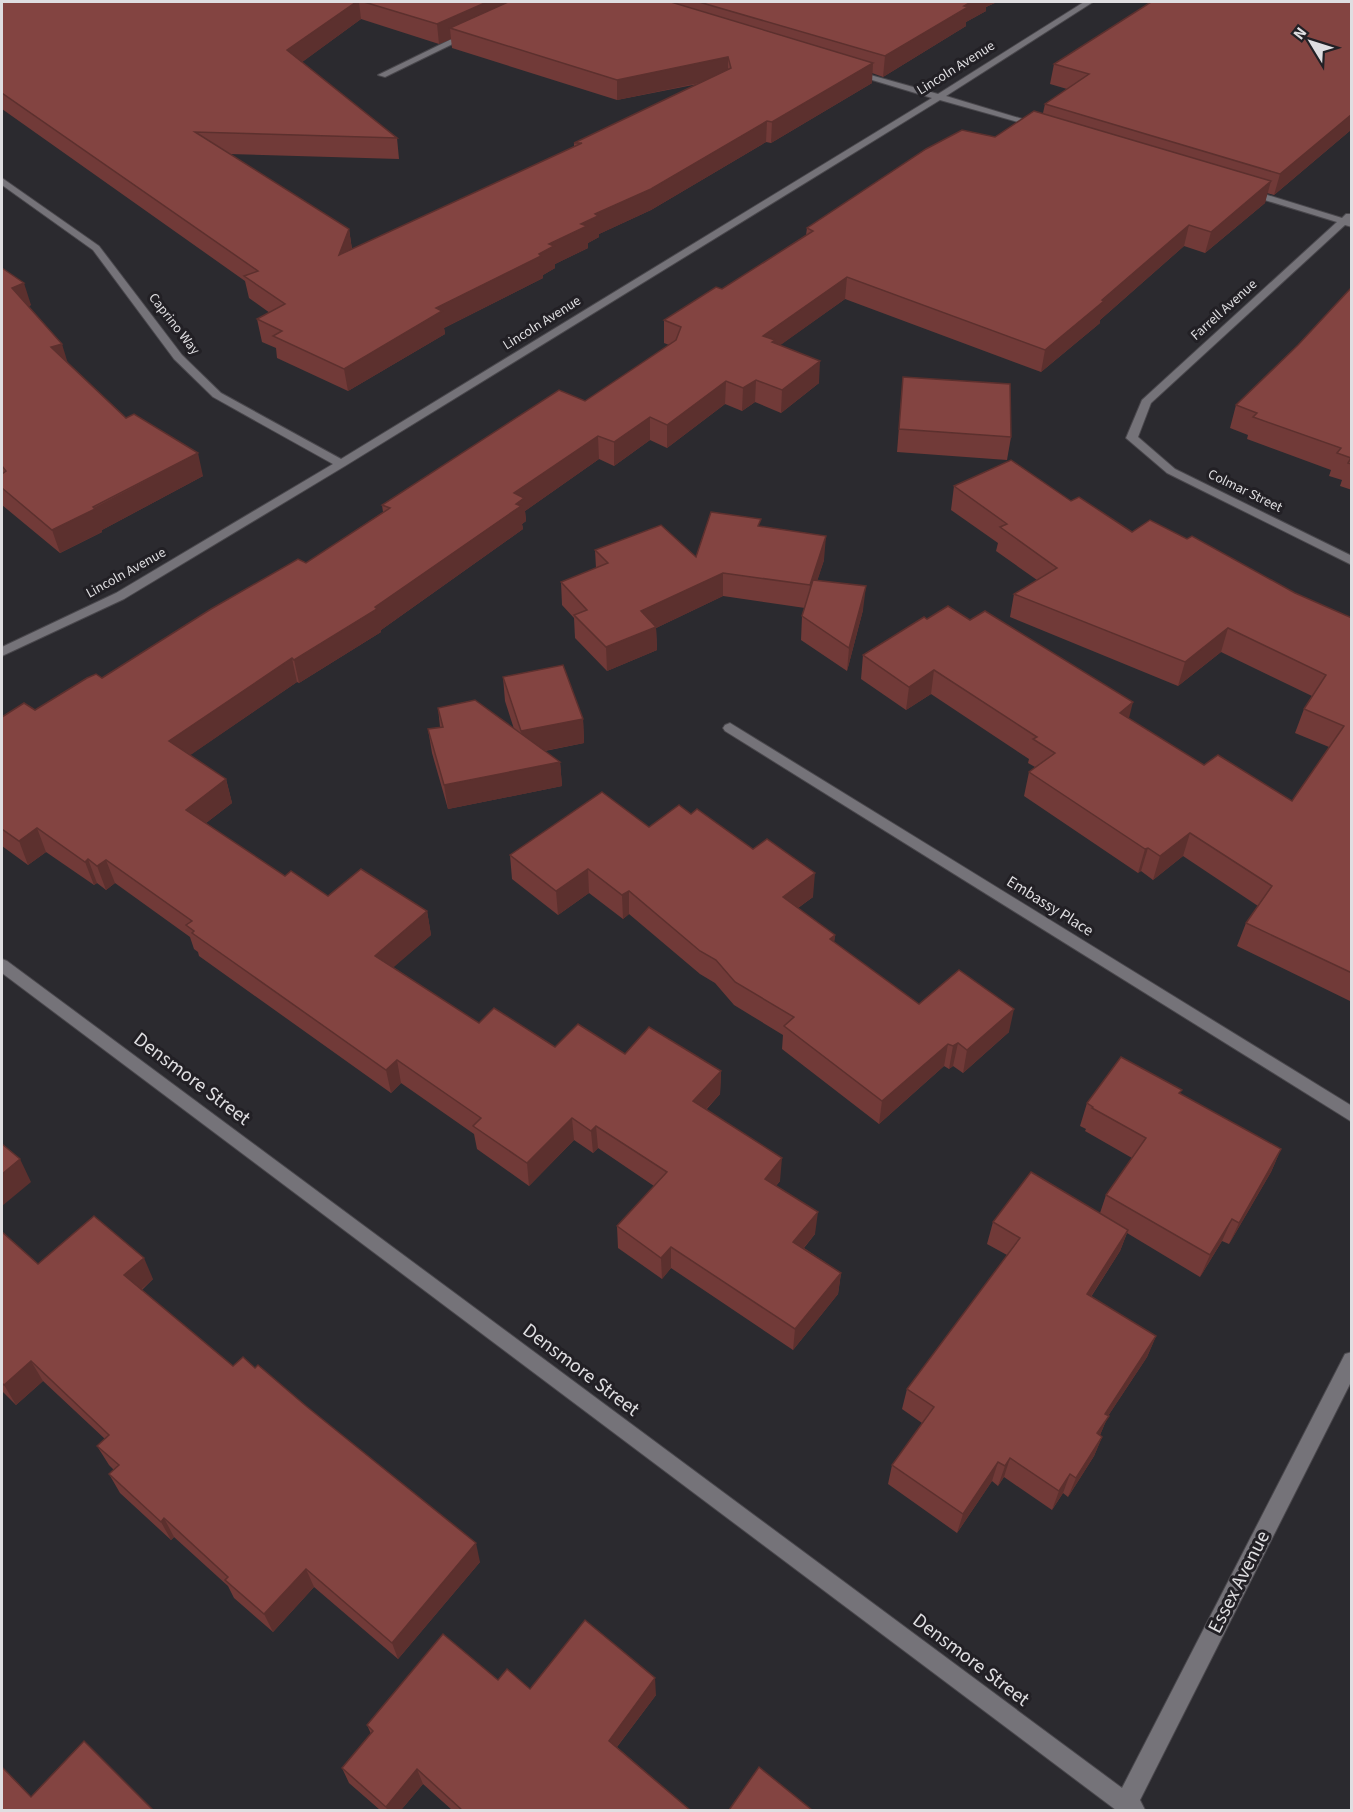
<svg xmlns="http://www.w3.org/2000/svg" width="1353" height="1812" font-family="'Source Sans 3',sans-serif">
	<rect width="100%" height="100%" fill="#2b2a2f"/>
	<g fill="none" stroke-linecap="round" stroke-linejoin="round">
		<g stroke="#49474c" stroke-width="2">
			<g id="minor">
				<polygon points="1084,2 1093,2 946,96 1039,124 1039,128 940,100 345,466 124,599 2,656 2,647 116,593 333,464 213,397 174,359 93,250 2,185 2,178 99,246 182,355 221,393 341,459 932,98 849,73 849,69 938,94"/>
				<polygon points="466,32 473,34 385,77 378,75"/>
				<polygon points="1245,190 1251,190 1342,218 1346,214 1352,214 1352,227 1345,225 1151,403 1138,437 1175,469 1352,556 1352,565 1167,473 1126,438 1142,400 1337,222 1245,194"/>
				<polygon points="730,723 1352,1106 1352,1122 725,731 723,728 725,725"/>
				<polygon points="2,959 7,961 1122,1788 1345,1354 1352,1352 1352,1380 1140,1800 1145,1810 1116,1810 2,973"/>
			</g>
		</g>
		<use href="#minor" fill="#757379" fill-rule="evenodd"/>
	</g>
	<g fill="#713a38" fill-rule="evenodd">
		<path d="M2 2H997L986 7V11L966 22V26L883 77 872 73V83L771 143 766 142 651 210 599 234V237L588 243V248L555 264V268L543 275V278L444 328 445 334 348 391 277 358 276 348 262 342 257 319 270 313 249 298 245 281 2 109ZM361 19 439 44 451 39 452 48 617 100 698 84 574 143V147L352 249 349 229 229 154 399 159 397 138 302 62Z"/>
		<polygon points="1352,2 1352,129 1274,195 1267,193 1265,203 1205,253 1184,246 1100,320 1100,323 1041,372 845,299 780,345 819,383 781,413 755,402 742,411 725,404 667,448 650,440 614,466 599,459 525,511 526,521 522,524 523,529 381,630 381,632 299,683 297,682 190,755 226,779 232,803 206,823 285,876 328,896 427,911 431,935 393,967 479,1023 555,1047 625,1054 721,1071 720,1094 706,1110 780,1181 776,1186 815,1234 804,1248 841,1273 838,1294 793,1350 671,1268 662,1279 618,1248 617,1226 654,1186 598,1148 593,1153 574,1140 529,1186 477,1149 474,1134 401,1083 391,1093 199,956 198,952 194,949 190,937 115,883 106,890 97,883 94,885 46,852 28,865 2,846 2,717 35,710 102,678 306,563 383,512 382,505 585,401 669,345 664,343 664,320 722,289 806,235 807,228 1043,113 1045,104 1067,89 1050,84 1054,64"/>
		<polygon points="2,268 31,305 29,306 68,363 126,418 203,476 102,530 102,532 60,553 2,505"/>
		<polygon points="1352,287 1352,490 1340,486 1342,480 1329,476 1331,470 1247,439 1248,435 1230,428 1236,405 1298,345"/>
		<polygon points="903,377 1011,437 1007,460 897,452"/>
		<polygon points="954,486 1071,501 1132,532 1187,539 1295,593 1352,618 1352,1002 1237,946 1246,923 1258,906 1183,856 1153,880 1141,871 1138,873 1024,796 1029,772 1035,767 1028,763 1029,759 931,694 906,710 861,679 863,655 924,617 1129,719 1204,765 1292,801 1329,747 1295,733 1304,709 1312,696 1221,652 1178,686 1010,617 1014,594 1037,580 996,551 998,543 951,510"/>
		<polygon points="760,527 824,560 817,581 863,610 847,671 801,640 802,616 805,608 723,596 656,628 657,650 607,671 575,638 574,618 562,605 561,582 596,568 595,550 696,557"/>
		<polygon points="503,677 583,719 584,743 545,751 560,762 562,786 448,809 432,753 428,729 440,727 438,708 514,729 505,701"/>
		<polygon points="649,827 813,897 798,908 835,935 834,942 919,1004 1009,1032 963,1073 953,1066 949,1069 944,1066 879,1124 782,1049 783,1035 734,1005 715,983 700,974 629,914 623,919 589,893 558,915 512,879 510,855"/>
		<polygon points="1180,1094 1281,1149 1271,1172 1229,1244 1222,1241 1200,1277 1127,1233 1120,1251 1091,1297 1156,1336 1147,1357 1108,1416 1100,1435 1102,1437 1094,1456 1068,1497 1063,1493 1052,1510 1004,1477 998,1486 992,1481 957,1533 888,1484 892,1465 922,1423 902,1409 907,1389 1007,1255 987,1244 993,1222 1100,1213 1106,1195 1132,1158 1085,1131 1086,1129 1080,1126 1087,1103"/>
		<polygon points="2,1232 38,1264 153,1279 142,1290 233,1366 480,1562 398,1659 314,1587 273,1632 234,1598 228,1586 174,1537 171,1540 120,1493 109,1474 114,1470 109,1465 97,1446 105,1439 43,1381 16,1405 2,1391"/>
		<polygon points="498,1680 530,1689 656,1695 617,1747 690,1810 452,1810 423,1784 401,1810 380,1810 349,1783 342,1768 371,1734 367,1725"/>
	</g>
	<g fill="#5c302e">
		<polygon points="356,2 359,2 361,19 290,71 287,50"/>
		<polygon points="487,2 531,2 450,28 451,39 439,44 437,24"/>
		<polygon points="971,2 997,2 986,7 986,11 966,22 966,26 883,77 885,56"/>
		<polygon points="728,57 728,77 617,100 617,80"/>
		<polygon points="873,63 872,83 771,143 772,122"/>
		<polygon points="1352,114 1352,129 1274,195 1280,174"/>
		<polygon points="767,121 766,142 651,210 599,234 599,237 588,243 588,248 555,264 555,268 543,275 543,278 444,328 445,334 348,391 344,369 436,308 549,244 595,214"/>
		<polygon points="1271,181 1265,203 1205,253 1211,232"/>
		<polygon points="1189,225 1184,246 1100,320 1100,323 1041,372 1045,350"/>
		<polygon points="349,229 352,251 339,255"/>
		<polygon points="847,277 845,299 775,349 763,336"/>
		<polygon points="24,283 31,305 19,310 12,288"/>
		<polygon points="62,344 69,367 51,347"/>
		<polygon points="820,361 819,383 781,413 782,390"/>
		<polygon points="756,380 755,402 742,411 743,388"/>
		<polygon points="726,381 725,404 667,448 667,425"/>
		<polygon points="650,417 650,440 614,466 614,442"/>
		<polygon points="598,436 599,459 525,511 526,521 522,524 523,529 381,630 381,632 299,683 294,660 375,607 514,493"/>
		<polygon points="198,453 203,476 102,530 102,532 60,553 52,530"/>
		<polygon points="826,536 824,560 808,609 810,585"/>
		<polygon points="723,573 723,596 656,628 657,650 607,671 606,647 641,611"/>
		<polygon points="866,586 863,610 847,671 849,648"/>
		<polygon points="1228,628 1221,652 1178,686 1185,662"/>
		<polygon points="292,658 297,682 176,765 169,741"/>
		<polygon points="934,670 931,694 906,710 909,687"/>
		<polygon points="1133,702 1127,726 1120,713"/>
		<polygon points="583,719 584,743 523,755 521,731"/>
		<polygon points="560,762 562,786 448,809 444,785"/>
		<polygon points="226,779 232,803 193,833 186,810"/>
		<polygon points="37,828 46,852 28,865 19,841"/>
		<polygon points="1190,833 1183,856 1153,880 1160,856"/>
		<polygon points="1148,848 1141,871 1138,873 1145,849"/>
		<polygon points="88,859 97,883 94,885 85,862"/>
		<polygon points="106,860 115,883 106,890 97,866"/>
		<polygon points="588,869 589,893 558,915 556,891"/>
		<polygon points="815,873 813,897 781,920 783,897"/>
		<polygon points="629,891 629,914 623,919 622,895"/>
		<polygon points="427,911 431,935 380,979 375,956"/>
		<polygon points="835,935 832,959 830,939"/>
		<polygon points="1014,1009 1009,1032 963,1073 967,1050"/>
		<polygon points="958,1043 953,1066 949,1069 953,1046"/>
		<polygon points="948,1044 944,1066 879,1124 882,1101"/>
		<polygon points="397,1060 401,1083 391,1093 386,1070"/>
		<polygon points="721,1071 720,1094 692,1124 693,1101"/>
		<polygon points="572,1118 574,1140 529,1186 527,1163"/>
		<polygon points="596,1126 598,1148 593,1153 591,1131"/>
		<polygon points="1281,1149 1271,1172 1229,1244 1239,1223"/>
		<polygon points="782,1158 780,1181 763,1201 765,1179"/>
		<polygon points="20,1159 31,1182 2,1206 2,1174"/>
		<polygon points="818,1212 815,1234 791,1263 793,1242"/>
		<polygon points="1232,1219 1222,1241 1200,1277 1210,1255"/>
		<polygon points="1128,1230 1120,1251 1079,1315 1087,1294"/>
		<polygon points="671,1247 671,1268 662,1279 661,1258"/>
		<polygon points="144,1258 153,1279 134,1296 124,1275"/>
		<polygon points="841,1273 838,1294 793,1350 795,1329"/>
		<polygon points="1156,1336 1147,1357 1108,1416 1100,1435 1089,1453 1105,1414"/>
		<polygon points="31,1361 43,1381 16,1405 4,1385"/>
		<polygon points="1102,1437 1094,1456 1068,1497 1076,1478"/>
		<polygon points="1010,1458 1004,1477 998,1486 1005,1466"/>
		<polygon points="998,1462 992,1481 957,1533 963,1514"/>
		<polygon points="1070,1474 1063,1493 1052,1510 1059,1491"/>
		<polygon points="164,1518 174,1537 171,1540 161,1522"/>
		<polygon points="476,1543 480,1562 398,1659 392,1643"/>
		<polygon points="306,1569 314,1587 273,1632 264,1614"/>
		<polygon points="655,1678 656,1695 610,1756 609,1741"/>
		<polygon points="417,1769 423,1784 401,1810 387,1810 386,1807"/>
	</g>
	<g fill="#834441" stroke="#5c302e" stroke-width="1.5">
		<polygon points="2,2 356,2 287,50 397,138 195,132 349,229 339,255 582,143 574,143 731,68 728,57 617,80 450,28 508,2 671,2 873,63 772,122 767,121 651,189 595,214 598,216 581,224 587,226 549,244 554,246 539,254 541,256 436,308 442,311 344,369 273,336 282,331 257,319 285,304 244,276 258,271 2,93"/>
		<polygon points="364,2 487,2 437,24"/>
		<polygon points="699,2 971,2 964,6 968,7 885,56"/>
		<polygon points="1151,2 1352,2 1352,114 1280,174 1045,104 1089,74 1054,64"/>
		<polygon points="1034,111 1271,181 1211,232 1189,225 1102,300 1104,301 1045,350 847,277 763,336 775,340 772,342 820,361 782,390 756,380 743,388 726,381 667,425 650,417 614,442 598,436 514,493 524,498 516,504 521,506 375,607 377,609 294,660 292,658 169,741 226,779 186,810 285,876 291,871 328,896 361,869 427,911 375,956 479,1023 494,1008 555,1047 578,1024 625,1054 649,1027 721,1071 693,1101 782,1158 765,1179 818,1212 793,1242 841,1273 795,1329 671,1247 661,1258 617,1226 667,1172 596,1126 591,1131 572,1118 527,1163 473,1126 481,1118 397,1060 386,1070 192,933 194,931 186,925 192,921 106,860 97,866 88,859 85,862 37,828 19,841 2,829 2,717 24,703 35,710 87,678 96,674 102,678 211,609 298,559 306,563 390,508 382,505 559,390 585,401 676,340 681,327 664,320 716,287 722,289 813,231 807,228 926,149 962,130 995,137"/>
		<polygon points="2,268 24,283 12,288 62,344 51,347 126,418 134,414 198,453 93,507 95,509 52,530 2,488 2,474 6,471 2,466"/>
		<polygon points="1352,287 1352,464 1348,463 1351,458 1337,453 1341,448 1253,417 1257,413 1236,405 1298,345"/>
		<polygon points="903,377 1010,384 1011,437 899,429"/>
		<polygon points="1011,460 1071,501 1079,497 1132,532 1150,520 1187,539 1192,536 1295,593 1352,618 1352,973 1246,923 1272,886 1190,833 1160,856 1148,848 1145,849 1029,772 1055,753 1033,739 1037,737 934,670 909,687 863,655 924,617 927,619 948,606 970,620 985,611 1133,702 1120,713 1204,765 1218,755 1292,801 1344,726 1304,709 1326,675 1228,628 1185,662 1014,594 1057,568 1000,527 1007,524 954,486"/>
		<polygon points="711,512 761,519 758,526 826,536 810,585 723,573 641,611 656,627 606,647 574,615 587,610 561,582 608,563 595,550 661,525 696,557"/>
		<polygon points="813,580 866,586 849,648 802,616"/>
		<polygon points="563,665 583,719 521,731 503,677"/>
		<polygon points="475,700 560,762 444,785 428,729 443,727 438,708"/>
		<polygon points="602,792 649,827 679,805 691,814 697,809 753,849 767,839 815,873 783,897 835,935 830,939 919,1004 959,970 1014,1009 967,1050 958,1043 953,1046 948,1044 882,1101 784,1026 794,1017 735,982 716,960 700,951 629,891 622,895 588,869 556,891 510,855"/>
		<polygon points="1121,1057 1182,1090 1179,1093 1281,1149 1239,1223 1232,1219 1210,1255 1106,1195 1146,1138 1092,1108 1093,1107 1087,1103"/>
		<polygon points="2,1144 20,1159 2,1174"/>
		<polygon points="1031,1172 1128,1230 1087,1294 1156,1336 1105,1414 1109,1416 1097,1433 1102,1437 1076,1478 1070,1474 1059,1491 1010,1458 1005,1466 998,1462 963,1514 892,1465 934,1407 907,1389 1020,1238 993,1222"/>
		<polygon points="94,1216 144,1258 124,1275 233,1366 243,1357 255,1368 258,1365 306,1406 476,1543 392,1643 306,1569 264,1614 225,1580 228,1577 164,1518 161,1522 109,1474 119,1465 97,1446 109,1435 31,1361 4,1385 2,1383 2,1232 38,1264"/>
		<polygon points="585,1620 655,1678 609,1741 690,1810 462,1810 417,1769 386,1807 342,1768 373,1731 367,1725 443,1634 498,1680 507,1669 530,1689"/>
		<polygon points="84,1741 153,1810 2,1810 2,1767 31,1797"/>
		<polygon points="759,1767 812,1810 729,1810"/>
	</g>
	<g text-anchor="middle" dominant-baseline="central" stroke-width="6" stroke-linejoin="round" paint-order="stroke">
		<g font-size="14" fill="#dfdee1" stroke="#222025">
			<text transform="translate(956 68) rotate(-32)">Lincoln Avenue</text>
			<text transform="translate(1224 310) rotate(-42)">Farrell Avenue</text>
			<text transform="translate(542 323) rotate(-32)">Lincoln Avenue</text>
			<text transform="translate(174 324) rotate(52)">Caprino Way</text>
			<text transform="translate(1245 491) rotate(26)">Colmar Street</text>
			<text transform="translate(126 573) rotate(-29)">Lincoln Avenue</text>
		</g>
		<g font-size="16" fill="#dfdee1" stroke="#222025">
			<text transform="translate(1050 906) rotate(32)">Embassy Place</text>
		</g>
		<g font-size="20" fill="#dfdee1" stroke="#222025">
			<text transform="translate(192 1079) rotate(37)">Densmore Street</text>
			<text transform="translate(581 1370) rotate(37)">Densmore Street</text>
			<text transform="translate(1239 1582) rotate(-63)">Essex Avenue</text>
			<text transform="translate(971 1660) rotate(37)">Densmore Street</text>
		</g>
	</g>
	<rect width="1353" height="1812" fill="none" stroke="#dfdee1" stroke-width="6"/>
	<g transform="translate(1311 42) rotate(308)" stroke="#222025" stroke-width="4.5" paint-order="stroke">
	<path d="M0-4.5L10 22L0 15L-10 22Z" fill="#dfdee1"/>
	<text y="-9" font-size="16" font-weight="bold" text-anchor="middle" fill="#dfdee1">N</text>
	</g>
</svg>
